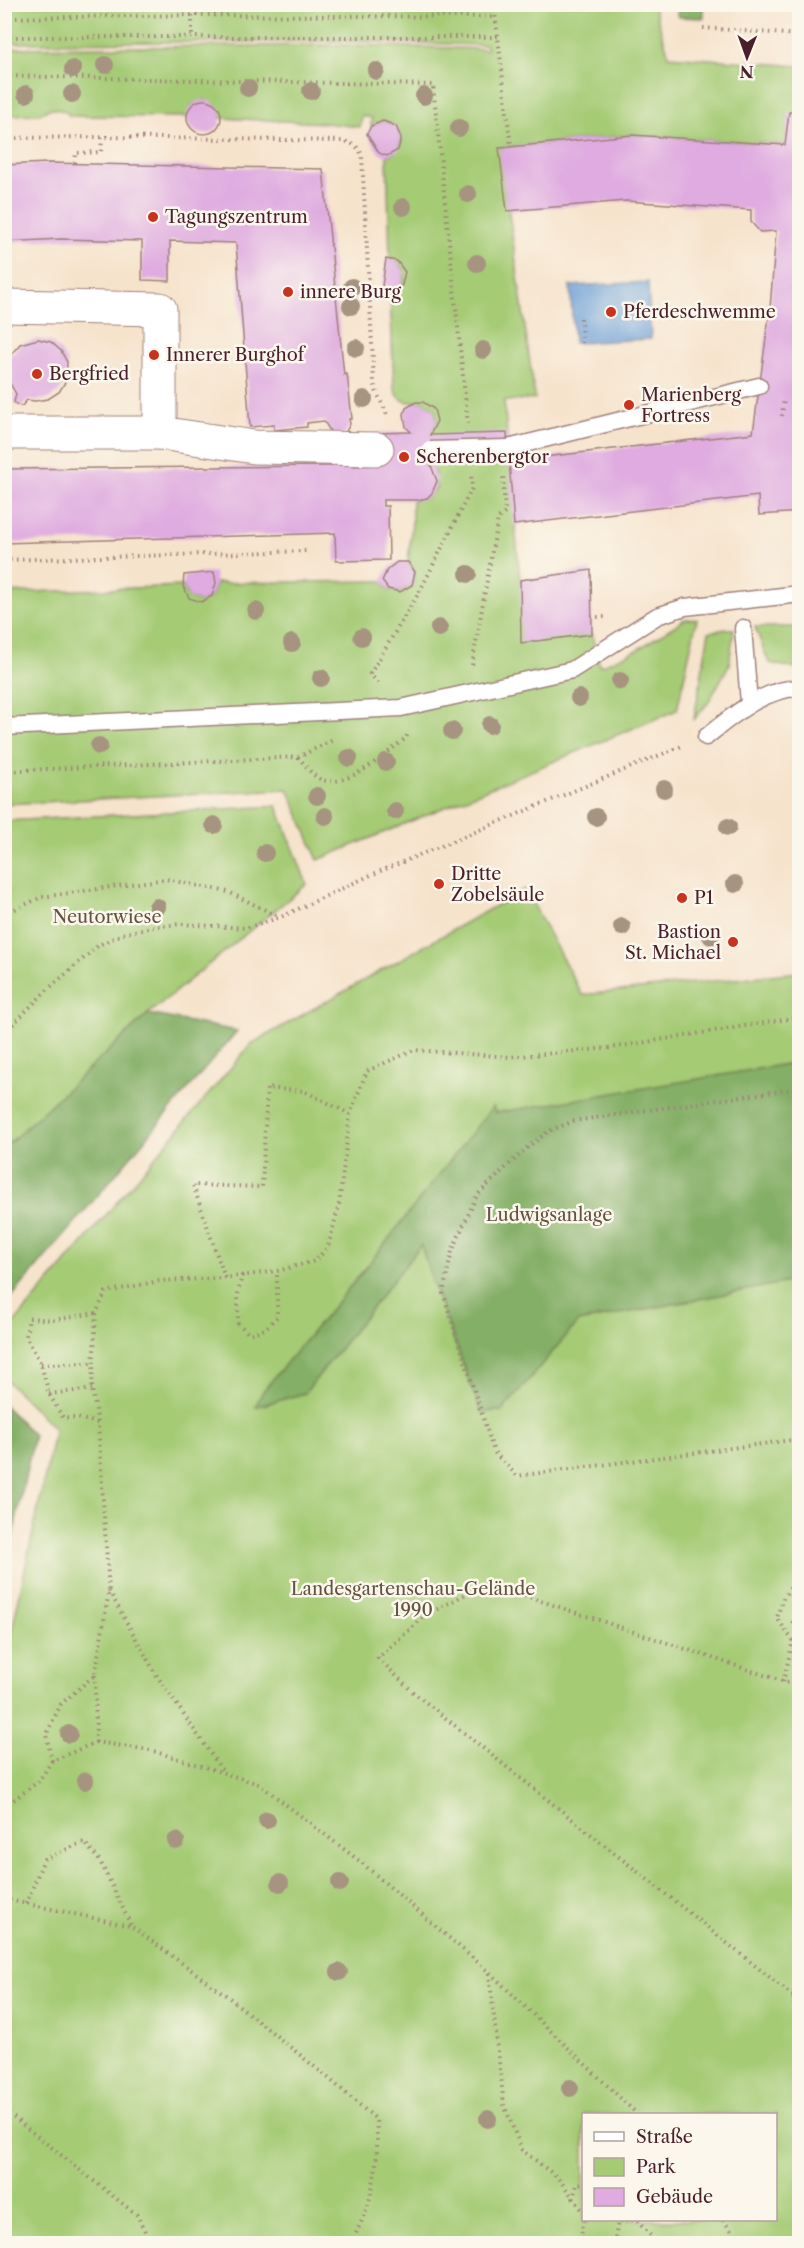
<svg xmlns="http://www.w3.org/2000/svg" width="804" height="2248" font-family="'Libre Caslon Text',serif">
	<rect width="100%" height="100%" fill="#fbf7ec"/>
	<filter id="ink" filterUnits="userSpaceOnUse"><feTurbulence type="fractalNoise" baseFrequency=".0167" numOctaves="2"/><feDisplacementMap in="SourceGraphic" scale="12" xChannelSelector="R" yChannelSelector="G"/><feConvolveMatrix kernelMatrix="1 2 1 2 8 2 1 2 1" color-interpolation-filters="sRGB"/></filter>
	<filter id="wash" filterUnits="userSpaceOnUse"><feTurbulence type="fractalNoise" baseFrequency=".008" numOctaves="4" result="noise"/><feDisplacementMap in="SourceGraphic" scale="24" xChannelSelector="R" yChannelSelector="G"/><feGaussianBlur stdDeviation="1.35" result="paint"/><feColorMatrix in="noise" values="0 0 0 0 0 0 0 0 0 0 0 0 0 0 0 0 0 1.4 0 .05"/><feComposite in="paint" operator="in"/></filter>
	<g filter="url(#wash)">
		<rect width="100%" height="100%" fill="#f6e3cc"/>
		<g fill="#a5cb75" stroke="#787550" stroke-width="1.5" fill-rule="evenodd">
			<path d="M5 5H653L669 56 799 66V112L789 113 785 145 632 135 500 148 535 399 504 401 520 580 592 634 600 666 637 650 685 619H697L677 710 318 860 288 789 5 804V593L183 586 189 598 201 602 212 596 216 583 382 581 388 589 400 592 412 585 414 579 415 572 408 562 412 522V500L427 498 436 488 435 473 430 467V433L437 421 434 409 423 402C408 402 401 405 394 388L390 291 402 285C408 273 403 264 390 259L387 156C407 149 404 125 383 121L371 126 372 118 362 116 360 127 325 123 221 118 217 106 205 100 192 105 187 117 70 116 65 111 51 108 39 114 5 115V48L346 45 487 49 486 45 346 41 5 43Z"/>
			<polygon points="755,627 799,627 799,669 769,663"/>
			<polygon points="727,629 734,629 729,665 708,703 694,719 709,632"/>
			<polygon points="277,806 307,884 148,1014 5,1147 5,821"/>
			<path d="M525 889 582 995 799 972V2243L5 2244V1663L55 1429 5 1379V1334L251 1044ZM584 2114H776V2220H584Z"/>
		</g>
		<g fill="#84af66" stroke="#676748" stroke-width="1.5">
			<polygon points="675,5 703,5 704,18 679,17"/>
			<polygon points="148,1014 237,1031 5,1305 5,1147"/>
			<polygon points="799,1062 799,1280 578,1322 502,1411 481,1412 435,1290 421,1245 305,1393 255,1407 263,1391 364,1270 493,1106 495,1113"/>
			<polygon points="5,1406 34,1435 5,1572"/>
		</g>
		<polygon fill="#6a9dd5" stroke="#5a5e80" stroke-width="1.5" points="648,282 651,339 574,343 570,286"/>
		<g id="blocks">
			<g fill="#dfabe0">
				<circle cx="204" cy="117" r="17"/>
				<polygon points="789,112 800,112 800,512 759,515 758,496 514,525 509,461 753,433 770,309 776,231 760,232 751,222 751,210 626,201 507,211 499,148 632,135 785,145"/>
				<polygon points="383,121 396,126 401,138 398,150 387,156 379,153 367,134 371,126"/>
				<polygon points="48,163 323,169 344,375 347,374 352,419 349,419 350,424 344,435 333,436 324,421 307,423 307,427 274,430 274,425 250,427 236,243 170,241 170,281 142,280 142,241 61,239 4,242 4,165"/>
				<polygon points="386,259 397,261 405,272 402,285 396,290 390,291 385,291 382,286"/>
				<polygon points="38,339 51,342 61,351 67,362 66,381 59,392 48,399 35,401 27,400 22,406 17,405 14,402 16,394 7,378 7,359 20,344"/>
				<polygon points="416,402 423,402 434,409 437,421 430,435 507,433 509,461 430,463 437,481 432,493 427,498 419,500 383,500 383,506 388,506 389,560 336,561 335,533 4,543 4,469 330,466 340,459 350,461 354,466 379,465 376,433 411,432 406,427 404,414 406,408"/>
				<polygon points="397,562 408,562 415,572 412,585 400,592 388,589 382,581 387,570"/>
				<polygon points="591,570 592,634 521,643 520,580"/>
				<polygon points="214,572 216,583 212,596 201,602 189,598 183,586 184,575"/>
				<polygon points="800,1608 800,1626 792,1622"/>
			</g>
		</g>
	</g>
	<g filter="url(#ink)">
		<use href="#blocks" fill-opacity="0" stroke="#a0817c" stroke-width="1.5"/>
		<g fill="none" stroke-linecap="round" stroke-linejoin="round">
			<g stroke="#a0817c" stroke-width="19">
				<g id="lane">
					<polyline points="508,448 759,386"/>
					<polyline points="743,628 749,703"/>
					<polyline points="4,727 401,708 572,670 657,616 685,607 800,594"/>
					<path d="M706 737C732 716 764 688 800 688"/>
				</g>
			</g>
			<g stroke="#a0817c" stroke-width="35">
				<g id="street">
					<polyline points="4,306 160,309 160,433"/>
					<polyline points="4,433 160,433 254,447 377,449"/>
				</g>
			</g>
			<g stroke="#a0817c" stroke-width="4" stroke-dasharray="1.5 4.5" stroke-linecap="butt">
				<polyline points="494,4 511,147"/>
				<polyline points="192,15 192,36"/>
				<polyline points="4,18 192,15 496,17"/>
				<polyline points="703,28 800,35"/>
				<polyline points="4,37 499,37"/>
				<polyline points="4,76 433,85 468,425"/>
				<path d="M4 138 102 137 344 141C354 144 359 147 362 156L374 382C376 396 384 404 388 418"/>
				<polyline points="75,163 76,153 101,152 102,137"/>
				<polyline points="581,318 582,343"/>
				<polyline points="9,393 13,390"/>
				<polyline points="782,416 784,399"/>
				<polyline points="4,560 308,551"/>
				<polyline points="591,617 605,617"/>
				<polyline points="472,665 498,518 505,513 503,474"/>
				<polyline points="378,683 370,674 421,589 472,488 471,474"/>
				<path d="M298 757C304 763 311 774 318 778 344 793 386 753 406 738L408 733"/>
				<polyline points="4,771 298,757 335,739"/>
				<polyline points="4,914 42,897 166,879 228,892 280,917"/>
				<polyline points="793,1018 800,1037"/>
				<polyline points="4,1033 45,992 99,945 122,934 152,927 181,924 246,928 281,917 371,875 682,746"/>
				<polyline points="800,1088 574,1121 549,1131 529,1146 477,1195 452,1251 443,1293 494,1452 517,1476 800,1439"/>
				<polyline points="242,1275 238,1294 238,1323 249,1334 265,1329 277,1317 277,1271"/>
				<polyline points="225,1278 193,1185 262,1187 267,1088 304,1091 350,1114"/>
				<polyline points="96,1313 55,1320 29,1318 26,1336 41,1364 49,1394 63,1418 77,1418 98,1423"/>
				<polyline points="41,1364 93,1363"/>
				<polyline points="49,1394 92,1389"/>
				<polyline points="109,1591 157,1676 224,1773"/>
				<polyline points="95,1675 96,1742 150,1750 259,1784 362,1863 489,1972 637,2114"/>
				<polyline points="783,1682 793,1641 777,1618 782,1600 800,1574"/>
				<polyline points="52,1761 46,1735 61,1704 95,1675 109,1591 98,1423 92,1389 96,1313 106,1292 159,1281 225,1278 277,1271 315,1261 328,1247 339,1205 350,1114 367,1071 414,1050 510,1057 610,1048 800,1017"/>
				<polyline points="4,1807 39,1781 52,1761 96,1742"/>
				<path d="M4 1899 131 1926 227 1996 326 2076 376 2119C380 2164 373 2205 350 2244"/>
				<polyline points="26,1904 44,1859 84,1842 100,1861 131,1925"/>
				<polyline points="800,1969 793,1996 800,2063"/>
				<polyline points="489,1973 504,2105 522,2150 557,2177 584,2212"/>
				<polyline points="793,1996 413,1692 378,1658 426,1615 487,1583 800,1687"/>
				<polyline points="4,2110 137,2215 151,2244"/>
				<polyline points="573,2199 577,2184 584,2183"/>
				<polyline points="584,2220 580,2238 586,2244"/>
				<polyline points="723,2220 742,2244"/>
				<polyline points="614,2244 618,2222 636,2220 651,2236 649,2244"/>
			</g>
			<use href="#lane" stroke="#fff" stroke-width="16"/>
			<use href="#street" stroke="#fff" stroke-width="33"/>
			<g stroke="#a0817c" stroke-width="19" stroke-linecap="butt">
				<polyline id="lane-bridge" points="430,450 508,448"/>
			</g>
			<use href="#lane-bridge" stroke="#fff" stroke-width="16"/>
		</g>
		<g fill="#a69480">
			<circle cx="105" cy="65" r="9"/>
			<circle cx="73" cy="69" r="9"/>
			<circle cx="376" cy="71" r="9"/>
			<circle cx="248" cy="88" r="9"/>
			<circle cx="311" cy="91" r="9"/>
			<circle cx="26" cy="94" r="9"/>
			<circle cx="72" cy="94" r="9"/>
			<circle cx="424" cy="96" r="9"/>
			<circle cx="459" cy="128" r="9"/>
			<circle cx="468" cy="194" r="9"/>
			<circle cx="403" cy="207" r="9"/>
			<circle cx="477" cy="263" r="9"/>
			<circle cx="352" cy="287" r="9"/>
			<circle cx="351" cy="306" r="9"/>
			<circle cx="356" cy="348" r="9"/>
			<circle cx="483" cy="350" r="9"/>
			<circle cx="364" cy="399" r="9"/>
			<circle cx="468" cy="574" r="9"/>
			<circle cx="256" cy="611" r="9"/>
			<circle cx="439" cy="628" r="9"/>
			<circle cx="362" cy="637" r="9"/>
			<circle cx="292" cy="643" r="9"/>
			<circle cx="321" cy="678" r="9"/>
			<circle cx="620" cy="681" r="9"/>
			<circle cx="579" cy="698" r="9"/>
			<circle cx="490" cy="725" r="9"/>
			<circle cx="452" cy="731" r="9"/>
			<circle cx="99" cy="746" r="9"/>
			<circle cx="349" cy="758" r="9"/>
			<circle cx="386" cy="762" r="9"/>
			<circle cx="664" cy="789" r="9"/>
			<circle cx="317" cy="796" r="9"/>
			<circle cx="395" cy="811" r="9"/>
			<circle cx="325" cy="816" r="9"/>
			<circle cx="596" cy="817" r="9"/>
			<circle cx="214" cy="825" r="9"/>
			<circle cx="728" cy="827" r="9"/>
			<circle cx="265" cy="853" r="9"/>
			<circle cx="735" cy="884" r="9"/>
			<circle cx="157" cy="907" r="9"/>
			<circle cx="622" cy="927" r="9"/>
			<circle cx="711" cy="936" r="9"/>
			<circle cx="69" cy="1734" r="9"/>
			<circle cx="85" cy="1781" r="9"/>
			<circle cx="267" cy="1820" r="9"/>
			<circle cx="176" cy="1841" r="9"/>
			<circle cx="280" cy="1883" r="9"/>
			<circle cx="340" cy="1883" r="9"/>
			<circle cx="339" cy="1972" r="9"/>
			<circle cx="570" cy="2088" r="9"/>
			<circle cx="488" cy="2119" r="9"/>
		</g>
	</g>
	<g fill="#c8321e" stroke="#fbf7ec" stroke-width="2">
		<circle cx="153" cy="217" r="6"/>
		<circle cx="288" cy="292" r="6"/>
		<circle cx="611" cy="312" r="6"/>
		<circle cx="154" cy="355" r="6"/>
		<circle cx="37" cy="374" r="6"/>
		<circle cx="629" cy="405" r="6"/>
		<circle cx="404" cy="457" r="6"/>
		<circle cx="439" cy="884" r="6"/>
		<circle cx="682" cy="898" r="6"/>
		<circle cx="733" cy="942" r="6"/>
	</g>
	<g text-anchor="middle" dominant-baseline="central" stroke-width="5" stroke-linejoin="round" paint-order="stroke">
		<g font-size="18" fill="#4a1f2b" stroke="#fbf7ec" text-anchor="start">
			<text x="165" y="217">Tagungszentrum</text>
			<text x="300" y="292">innere Burg</text>
			<text x="623" y="312">Pferdeschwemme</text>
			<text x="166" y="355">Innerer Burghof</text>
			<text x="49" y="374">Bergfried</text>
			<text x="641" y="395">Marienberg<tspan x="641" dy="21">Fortress</tspan></text>
			<text x="416" y="457">Scherenbergtor</text>
			<text x="451" y="874">Dritte<tspan x="451" dy="21">Zobelsäule</tspan></text>
			<text x="694" y="898">P1</text>
			<text x="721" y="932" text-anchor="end">Bastion<tspan x="721" dy="21">St. Michael</tspan></text>
		</g>
		<g font-size="18" fill="#655341" stroke="#fbf7ec">
			<text x="107" y="917">Neutorwiese</text>
			<text x="549" y="1215">Ludwigsanlage</text>
			<text x="413" y="1589">Landesgartenschau-Gelände<tspan x="413" dy="21">1990</tspan></text>
		</g>
	</g>
	<rect width="804" height="2248" fill="none" stroke="#fbf7ec" stroke-width="24"/>
	<rect x="582" y="2113" width="195" height="108" fill="#fbf7ec" stroke="#b4a19f" stroke-width="1.5"/>
	<rect x="594" y="2132" width="30" height="9" fill="#ffffff" stroke="#b4a19f" stroke-width="1.5"/>
	<text x="636" y="2143" font-size="18" fill="#4a1f2b">Straße</text>
	<rect x="594" y="2158" width="30" height="18" fill="#a5cb75" stroke="#b4a19f" stroke-width="1.5"/>
	<text x="636" y="2173" font-size="18" fill="#4a1f2b">Park</text>
	<rect x="594" y="2188" width="30" height="18" fill="#dfabe0" stroke="#b4a19f" stroke-width="1.5"/>
	<text x="636" y="2203" font-size="18" fill="#4a1f2b">Gebäude</text>
	<g transform="translate(747 57) rotate(181)" stroke="#fbf7ec" stroke-width="4.5" paint-order="stroke">
	<path d="M0-4.5L10 22L0 15L-10 22Z" fill="#4a1f2b"/>
	<text y="-9" font-size="16" font-weight="bold" text-anchor="middle" fill="#4a1f2b">N</text>
	</g>
</svg>
